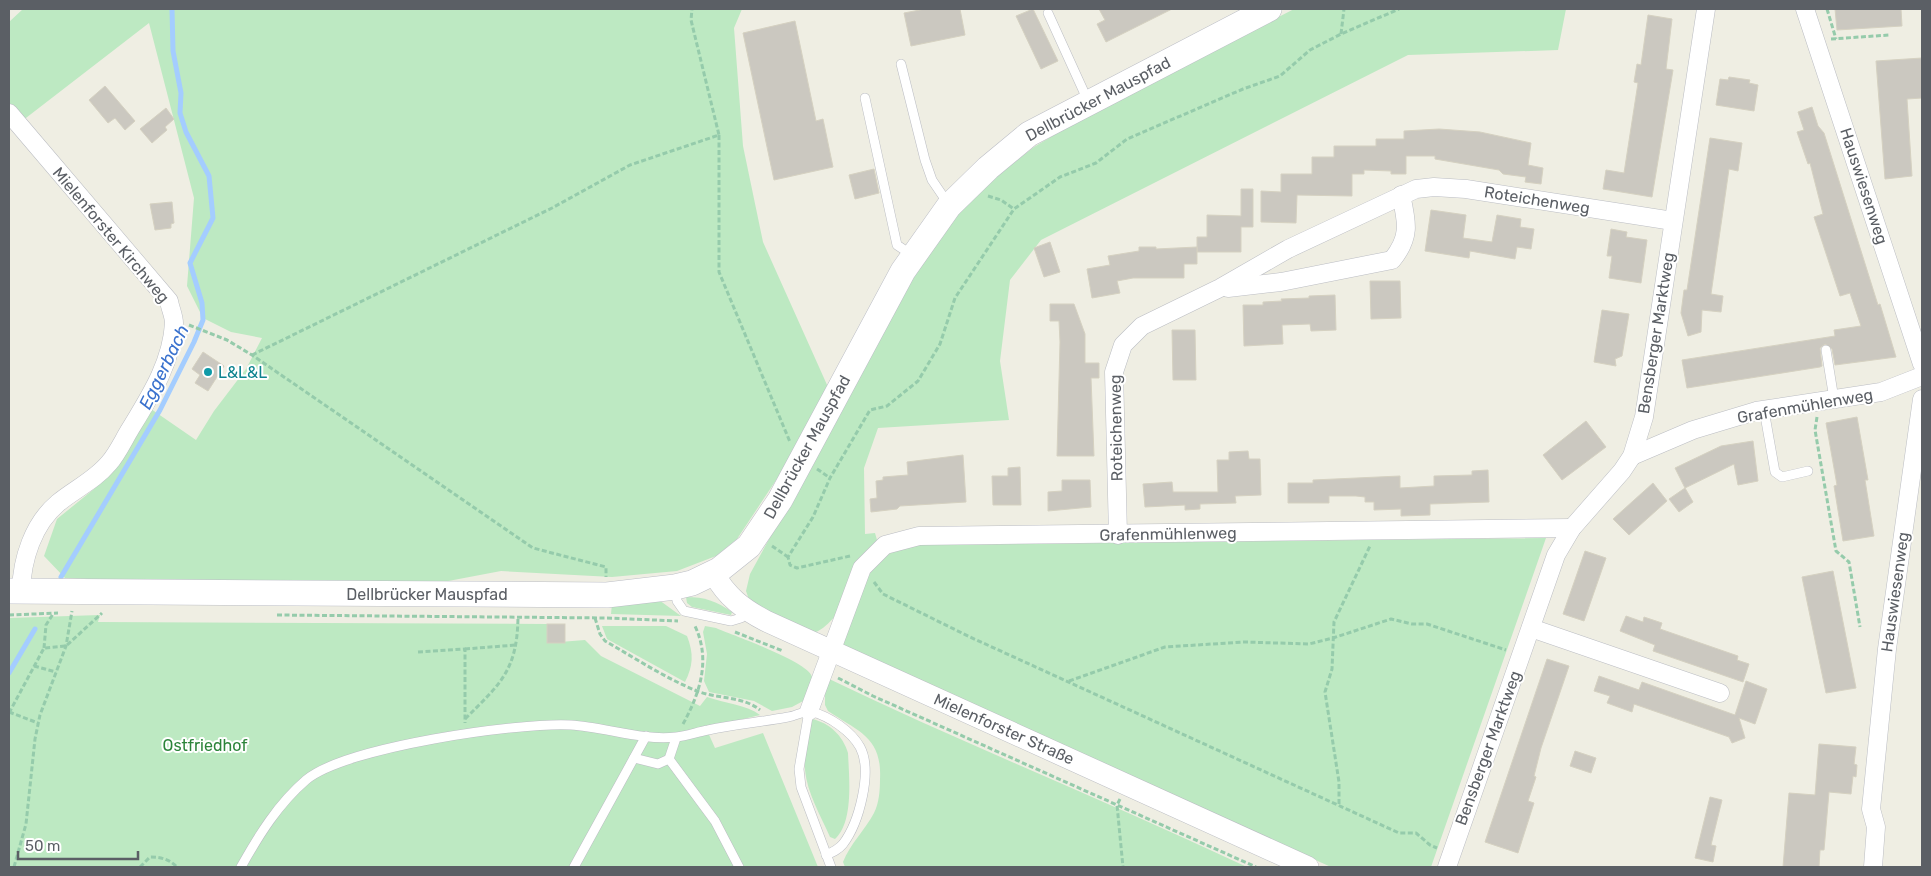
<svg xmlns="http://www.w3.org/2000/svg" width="1931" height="876" font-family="Rubik,sans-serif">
	<rect width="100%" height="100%" fill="#efeee3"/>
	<g fill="#bde9c2">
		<polygon points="23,9 742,9 734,28 743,146 763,242 832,396 737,539 716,556 677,571 612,577 501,571 443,582 273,587 65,578 44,556 57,519 94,489 112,468 151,409 196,440 214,411 246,369 262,338 231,332 203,318 187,286 194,198 149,23 22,121 9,104 9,22"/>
		<path d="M1294 9H1566L1558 50 1408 55 1041 240 1010 280 1000 361 1009 420 878 428 864 468 865 534 875 533 879 547C864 570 839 624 814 633L751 605 746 591 750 574 904 293 947 225 974 194 1034 147 1069 126Z"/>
		<path d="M1546 538 1431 867H1331L844 648 841 643C850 613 864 566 894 551 902 547 912 547 920 545Z"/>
		<path d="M686 597C705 597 716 601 732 612L731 615 692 607 687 603Z"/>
		<polygon points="659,600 681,616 611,614 612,604"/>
		<path d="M100 615 98 622 547 624V643L585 640 601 656 700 706 707 697C724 703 747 705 760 715L706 728 715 748 763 733 818 867H9V618Z"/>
		<path d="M602 626H666L687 636C694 654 693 666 685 682L607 639Z"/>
		<path d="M705 626 716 628C732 635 810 662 812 677 813 684 807 693 805 700L792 707 772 711 754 701 709 692 704 681 707 654 703 632Z"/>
		<path d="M825 677C964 744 1107 801 1247 867H845L843 862C850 844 865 830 874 813 879 803 880 791 880 779 882 737 859 732 828 711L825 705Z"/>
		<path d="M812 719C830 723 843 736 848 753 849 777 854 822 835 839L830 837C821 816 807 793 805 770 803 754 809 736 812 719Z"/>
	</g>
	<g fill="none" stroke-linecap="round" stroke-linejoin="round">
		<g stroke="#a4cdff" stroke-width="5">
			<polyline points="61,577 160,410 194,342 203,320 202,303 190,263 213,218 209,176 186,132 180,113 181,93 173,51 172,9"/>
			<polyline points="9,673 35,629"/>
		</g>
	</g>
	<g fill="#cbc8c0" stroke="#d5d1c1">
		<polygon points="925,9 960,9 965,35 911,46 904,13"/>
		<polygon points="1033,9 1058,61 1041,69 1016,16"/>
		<polygon points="1099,9 1172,9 1106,42 1097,24 1105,20"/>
		<polygon points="1835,9 1901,9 1902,26 1837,30"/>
		<polygon points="1648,15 1672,19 1666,69 1673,70 1652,197 1603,189 1606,170 1624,173 1638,83 1634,82 1637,64 1641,65"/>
		<polygon points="795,21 816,121 823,119 833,167 774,180 743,33"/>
		<polygon points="1922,58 1922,98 1907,99 1912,176 1885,179 1876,61"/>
		<polygon points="1729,77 1750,80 1749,83 1758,85 1754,111 1716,105 1720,79 1728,80"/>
		<polygon points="105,86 135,121 125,130 115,118 108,123 89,100"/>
		<polygon points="1812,107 1818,126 1824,133 1878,305 1880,304 1896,357 1835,365 1832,349 1825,344 1820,348 1822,366 1820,367 1687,388 1682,360 1835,336 1834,330 1861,326 1850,293 1840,296 1814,217 1823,214 1810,163 1808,164 1797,132 1804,130 1798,112"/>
		<polygon points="166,108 174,119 165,127 167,130 152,143 140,129"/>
		<polygon points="1439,129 1480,132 1531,143 1528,165 1543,168 1541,184 1525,182 1526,177 1503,174 1499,170 1435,159 1435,156 1406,156 1406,174 1391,174 1391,171 1364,170 1364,174 1352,174 1352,196 1297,195 1296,223 1261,222 1261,191 1281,192 1281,174 1312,174 1312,157 1334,157 1334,146 1376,146 1376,139 1404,139 1404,131"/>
		<polygon points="1710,138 1742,143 1738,171 1729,169 1711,294 1723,296 1721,312 1702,310 1701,332 1688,336 1681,313 1684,290 1687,290"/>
		<polygon points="874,169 879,193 855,199 849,175"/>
		<polygon points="1241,189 1253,189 1253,227 1241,227 1241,252 1197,252 1197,237 1207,237 1207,215 1241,216"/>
		<polygon points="172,202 174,223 171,224 171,228 155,230 150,204"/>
		<polygon points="1431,210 1466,215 1463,238 1492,242 1497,215 1521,219 1520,227 1534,229 1531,249 1517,247 1515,259 1470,251 1469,258 1425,251"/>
		<polygon points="1611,229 1627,232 1626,237 1647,240 1641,283 1609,278 1612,256 1607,256"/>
		<polygon points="1050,242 1060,272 1044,277 1034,248"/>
		<polygon points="1139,247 1156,247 1156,249 1197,247 1197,264 1184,264 1184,278 1133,278 1117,281 1120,293 1092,298 1087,269 1110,265 1108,256 1139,251"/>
		<polygon points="1370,281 1400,281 1401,318 1371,319"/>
		<polygon points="1335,295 1336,330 1311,331 1310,324 1282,325 1283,344 1244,346 1243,305 1263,305 1263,302 1282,301 1281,299 1309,298 1309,296"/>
		<polygon points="1050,304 1074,304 1085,334 1085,363 1099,363 1099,378 1091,378 1094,456 1057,456 1060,342 1059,321 1050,321"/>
		<polygon points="1602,310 1629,314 1622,356 1615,359 1616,366 1594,362"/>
		<polygon points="1172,330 1195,330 1196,380 1173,380"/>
		<polygon points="203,352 224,366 208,391 195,383 200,375 192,369"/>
		<polygon points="1857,417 1868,480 1865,480 1874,536 1843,541 1834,486 1837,485 1826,423"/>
		<polygon points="1586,421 1606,447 1562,480 1543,455"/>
		<polygon points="1753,441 1758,481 1738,485 1734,464 1685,488 1675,468 1721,446"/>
		<polygon points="1248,451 1249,459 1260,459 1261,495 1235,496 1236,503 1200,504 1200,509 1185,510 1185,505 1145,507 1143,484 1172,482 1173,492 1218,492 1217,460 1229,460 1229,452"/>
		<polygon points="963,455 966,502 900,506 897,509 871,512 870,499 877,498 876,481 883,480 883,477 908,475 907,462"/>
		<polygon points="1020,467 1021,505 993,505 992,476 1008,476 1008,468"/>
		<polygon points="1488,470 1489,502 1430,504 1430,515 1401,516 1401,509 1374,510 1374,502 1365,502 1365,497 1356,496 1329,496 1329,503 1288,503 1288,483 1313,483 1313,480 1400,476 1400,488 1434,486 1434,476 1472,475 1472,471"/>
		<polygon points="1062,480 1090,480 1091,507 1048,511 1048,492 1062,491"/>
		<polygon points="1653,483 1667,501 1629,535 1613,519"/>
		<polygon points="1685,488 1693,502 1679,512 1669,499"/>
		<polygon points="1585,551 1606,558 1584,621 1563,614"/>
		<polygon points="1833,571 1856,688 1826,693 1802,577"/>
		<polygon points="1626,616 1643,622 1644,617 1662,623 1660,629 1738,656 1737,660 1749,664 1743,682 1653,651 1655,645 1620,631"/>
		<rect x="547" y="624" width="18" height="19"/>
		<polygon points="1547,659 1569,666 1541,748 1534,776 1536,777 1528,801 1534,803 1518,853 1485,842"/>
		<polygon points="1599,676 1639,690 1642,682 1735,715 1746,681 1767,689 1755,724 1739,718 1745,738 1732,743 1729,737 1634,704 1632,712 1607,703 1610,696 1594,691"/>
		<polygon points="1819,744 1856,747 1854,764 1857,765 1856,777 1853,776 1851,794 1829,792 1824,850 1820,850 1819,867 1783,867 1789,793 1815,795"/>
		<polygon points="1575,751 1596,758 1591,773 1570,766"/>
		<polygon points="1710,797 1722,800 1711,845 1716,846 1713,862 1695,858"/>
	</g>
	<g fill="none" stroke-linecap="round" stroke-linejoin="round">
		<g stroke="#bbbdc3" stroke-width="10">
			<g id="service">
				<polyline points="1048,13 1088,101"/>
				<polyline points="901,64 925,160 932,180 949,205"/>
				<polyline points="865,98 897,245 912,255"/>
				<polyline points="1826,350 1834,399"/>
				<polyline points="1764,410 1775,472 1782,477 1808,471"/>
				<polyline points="675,588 677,601 684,611 731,621 741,618 747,611"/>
				<polyline points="809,711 799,769 801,787 831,867"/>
				<polyline points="676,738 669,759 715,821 739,867"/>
				<polyline points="634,758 658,764 669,759"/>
				<path d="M241 867C259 835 278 804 306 780 345 747 519 722 571 725 605 727 642 741 676 737 687 736 697 732 708 730 735 724 762 722 788 717 796 716 804 710 812 712 829 716 851 731 860 747 873 771 859 823 843 844 838 850 833 852 826 855"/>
				<polyline points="574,867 646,736"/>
			</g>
		</g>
		<g stroke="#bbbdc3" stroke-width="19">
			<g id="minor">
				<polyline points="1805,9 1922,364"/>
				<path d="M9 113 169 301C170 308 174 316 174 323 172 363 149 398 129 431 123 441 117 454 109 463 95 480 75 489 58 503 33 524 22 559 21 591"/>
				<path d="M1228 288 1281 282 1392 260C1411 237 1407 222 1401 195"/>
				<polyline points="1632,456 1693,430 1756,411 1881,392 1922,376"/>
				<polyline points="1118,535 1114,372 1123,345 1142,326 1220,288 1288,249 1416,189 1434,187 1466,189 1673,221"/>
				<polyline points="1531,628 1720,693"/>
				<polyline points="809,711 862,568 885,545 919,536 1572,528"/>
				<polyline points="1447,867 1556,555 1572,528 1622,471 1632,456 1644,417 1706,9"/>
				<polyline points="1873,867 1876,827 1871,809 1887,649 1922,399"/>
			</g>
		</g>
		<g stroke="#bbbdc3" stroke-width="22">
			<path id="tertiary" d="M714 574C727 597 743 609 766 621L1308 867"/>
		</g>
		<g stroke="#bcbec6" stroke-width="26">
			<polyline id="secondary" points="9,591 607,595 675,587 692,583 719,570 749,546 780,500 903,271 949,206 988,168 1029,134 1269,9"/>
		</g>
		<g stroke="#95cbab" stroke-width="3" stroke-dasharray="5 2.5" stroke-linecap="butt">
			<polyline points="1827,9 1836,39"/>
			<polyline points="1341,34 1344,9"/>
			<polyline points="1831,39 1889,35"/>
			<polyline points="719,135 719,272 790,442"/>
			<polyline points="988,196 1001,200 1014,209"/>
			<polyline points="189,325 227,340 252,355 533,548 606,567 606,577"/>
			<polyline points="252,355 552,208 630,165 719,135 691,20 692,9"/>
			<polyline points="1817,417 1815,430 1836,551 1849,562 1860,627"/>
			<polyline points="817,469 830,478"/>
			<polyline points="772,546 788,557"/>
			<polyline points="850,556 797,568 790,565 788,557 813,517 830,478 870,410 887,406 918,381 940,344 955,298 1014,209 1060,177 1096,163 1127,139 1243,89 1280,76 1310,50 1341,34 1399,9"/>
			<polyline points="874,582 883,594 970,637 1399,833 1416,833 1430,845 1437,848"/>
			<polyline points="9,615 58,613"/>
			<polyline points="277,615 607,618 678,621"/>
			<path d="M595 618 600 634 605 641C635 658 665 678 697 691 717 699 743 696 760 710"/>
			<polyline points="735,632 783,651"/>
			<polyline points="44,648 46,625 53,614"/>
			<polyline points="465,649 516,645"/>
			<polyline points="418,652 465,649 465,723"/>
			<polyline points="34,666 56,672"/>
			<polyline points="838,678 873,696 1256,867"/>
			<polyline points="1069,681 1165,647 1244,642 1309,644 1333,638 1391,619 1412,624 1427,624 1506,650"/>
			<polyline points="9,712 38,723"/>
			<polyline points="9,713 44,648 66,646 102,613"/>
			<path d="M465 719C500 684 517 671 518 618"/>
			<path d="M683 724C700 693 711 660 695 626"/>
			<polyline points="1120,799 1117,805 1123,867"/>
			<polyline points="1339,804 1339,782 1325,692 1332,669 1334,622 1370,546"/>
			<polyline points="14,867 26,824 35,739 40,715 66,646 72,611"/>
			<path d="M140 867 150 857C161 857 169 859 177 867"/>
		</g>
		<use href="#service" stroke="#fff" stroke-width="9"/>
		<use href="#minor" stroke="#fff" stroke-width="18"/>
		<use href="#tertiary" stroke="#fff" stroke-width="21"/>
		<use href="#secondary" stroke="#fff" stroke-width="25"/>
	</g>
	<circle fill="#0f9aa8" stroke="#fff" stroke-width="2" cx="208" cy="372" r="5"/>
	<g text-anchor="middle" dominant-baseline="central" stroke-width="4" stroke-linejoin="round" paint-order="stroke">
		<g font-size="16" fill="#5b5f65" stroke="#fff">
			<text transform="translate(1098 99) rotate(-28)">Dellbrücker Mauspfad</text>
			<text transform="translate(1864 186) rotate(72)">Hauswiesenweg</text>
			<text transform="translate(1537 200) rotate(9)">Roteichenweg</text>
			<text transform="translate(111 235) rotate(50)">Mielenforster Kirchweg</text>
			<text transform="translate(1656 333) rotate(-81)">Bensberger Marktweg</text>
			<text transform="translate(1805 406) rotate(-10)">Grafenmühlenweg</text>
			<text transform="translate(1116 428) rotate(-91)">Roteichenweg</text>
			<text transform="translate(807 447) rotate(-61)">Dellbrücker Mauspfad</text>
			<text transform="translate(1168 534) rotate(-1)">Grafenmühlenweg</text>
			<text transform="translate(1895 592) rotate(-82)">Hauswiesenweg</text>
			<text x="427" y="594">Dellbrücker Mauspfad</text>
			<text transform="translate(1004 729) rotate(24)">Mielenforster Straße</text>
			<text transform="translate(1488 748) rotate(-70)">Bensberger Marktweg</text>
		</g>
		<g font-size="16" fill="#0d838f" stroke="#fff" text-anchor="start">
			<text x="218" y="372">L&amp;L&amp;L</text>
		</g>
		<g font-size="16" fill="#2c843a" stroke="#fff">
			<text x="205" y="745">Ostfriedhof</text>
		</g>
		<g font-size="18" font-style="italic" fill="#3a72ce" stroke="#fff">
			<text transform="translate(164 367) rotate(-64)">Eggerbach</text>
		</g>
	</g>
	<rect width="1931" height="876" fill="none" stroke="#5b5f65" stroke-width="20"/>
	<path d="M18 851v8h120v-8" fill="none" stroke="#5b5f65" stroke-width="2.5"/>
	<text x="25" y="851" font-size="15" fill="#5b5f65" stroke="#ffffff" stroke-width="4" paint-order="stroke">50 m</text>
</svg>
